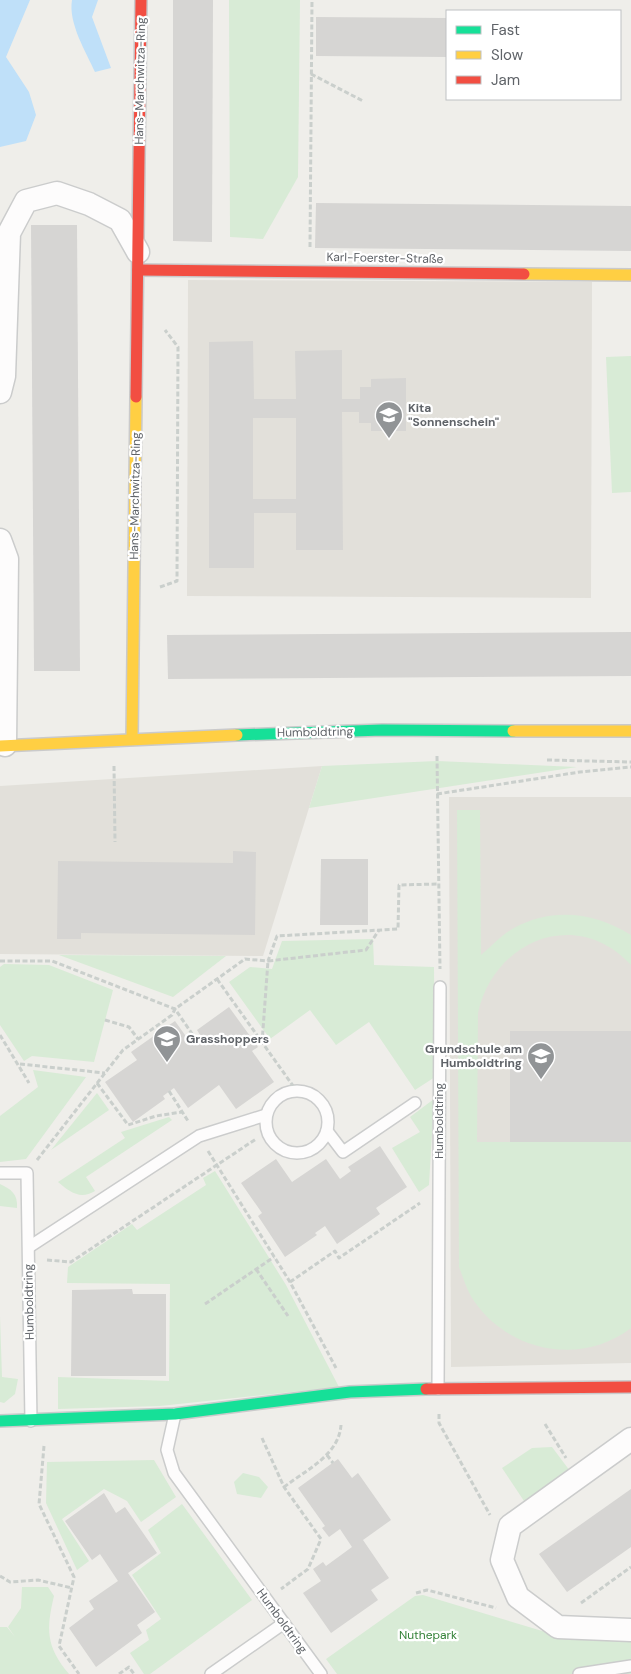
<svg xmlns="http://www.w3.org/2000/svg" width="631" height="1674" font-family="'DM Sans',sans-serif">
	<rect width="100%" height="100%" fill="#efeeea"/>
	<g fill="#e2e0da">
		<polygon points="188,280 592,282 591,598 187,596"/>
		<polygon points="322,766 263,956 0,954 0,786"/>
		<polygon points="449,797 631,797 631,1363 451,1367"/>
	</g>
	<g fill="#d8ebd6">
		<polygon points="229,0 300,0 298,177 263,239 230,237"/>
		<polygon points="631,356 631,492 612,493 606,357"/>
		<polygon points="437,761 577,767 309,808 322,766"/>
		<path d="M457 810H480L481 955C492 946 501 935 514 928 552 907 595 912 631 935V965C577 906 494 940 478 1013L477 1142H631V1328C583 1365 513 1353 477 1305 468 1294 464 1280 459 1267Z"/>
		<polygon points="373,939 374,965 434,967 435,1077 415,1090 369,1022 336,1045 310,1010 270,1039 229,982 250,967 272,969 282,941"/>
		<polygon points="59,955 226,956 173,997"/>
		<polygon points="4,964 49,965 113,990 94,1062 32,1056 24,1061 0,1025 0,967"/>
		<polygon points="33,1070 86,1077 26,1159 0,1162 0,1116 38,1087"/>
		<polygon points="97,1093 109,1110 51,1150"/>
		<polygon points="434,1099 429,1185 419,1192 392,1148 420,1132 410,1117"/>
		<path d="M169 1117 172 1120 86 1177 95 1191C80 1200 70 1192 58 1182L125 1138 121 1132Z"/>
		<polygon points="215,1171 286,1285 339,1387 160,1406 58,1409 58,1377 169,1381 170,1284 67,1283 68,1267 132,1224 137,1230 206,1185 203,1178"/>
		<path d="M0 1184C11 1189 18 1194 17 1208L0 1206Z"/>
		<polygon points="0,1316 2,1377 18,1379 15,1394 4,1403 0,1402"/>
		<polygon points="552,1447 570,1471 526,1504 502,1468 532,1448"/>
		<polygon points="154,1460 176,1497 141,1522 127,1501 104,1489 62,1519 89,1561 77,1570 46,1503 47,1462"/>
		<polygon points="243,1473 259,1477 268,1487 261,1498 237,1494 234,1482"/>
		<polygon points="182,1504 252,1600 150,1674 144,1674 130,1653 149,1640 146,1630 161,1619 132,1575 161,1553 148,1530"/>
		<path d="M22 1587H48L54 1596C46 1629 46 1647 69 1674H0V1627H7L15 1637 8 1627 21 1608Z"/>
		<polygon points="423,1595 549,1633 631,1638 631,1674 337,1674 326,1659 415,1596"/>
	</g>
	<g fill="#bfe0f9">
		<polygon points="0,0 30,0 6,57 29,92 36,115 26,141 0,147"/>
		<path d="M72 0H98L92 17 111 68 95 72C86 52 68 23 72 0Z"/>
	</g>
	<g fill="#d6d5d3" fill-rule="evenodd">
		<polygon points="173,0 213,0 212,242 173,241"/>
		<polygon points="316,17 447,18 447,57 316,56"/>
		<polygon points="316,203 631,206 631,251 315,248"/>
		<polygon points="31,225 77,225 80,671 34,671"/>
		<path d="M253 341 254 399H296L295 351 342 350V399H360V387H371V379L406 378V431H371V423H359V412H342L343 550H296V513H254V568H209V342ZM253 418H296V499H253Z"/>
		<polygon points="631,632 631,676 168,679 167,635"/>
		<polygon points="233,851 256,852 255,935 81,933 81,939 57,939 58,861 233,863"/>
		<polygon points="321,859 368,859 368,925 320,925"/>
		<polygon points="229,1007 258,1047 252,1051 274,1082 236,1109 219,1085 188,1108 174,1088 163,1096 165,1099 133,1122 105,1082 137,1060 131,1052 175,1021 190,1042 200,1035 197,1030"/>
		<rect x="510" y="1031" width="121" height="111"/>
		<polygon points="380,1146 407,1187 376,1208 380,1214 337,1244 325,1226 315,1233 317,1235 285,1257 258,1216 262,1213 241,1183 276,1159 292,1182 326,1159 340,1179 351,1171 348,1167"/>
		<polygon points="132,1289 133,1294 166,1294 166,1376 71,1376 72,1290"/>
		<polygon points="338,1459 352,1478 358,1473 391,1520 363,1540 389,1578 371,1590 378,1600 331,1633 303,1593 321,1581 313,1569 323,1562 326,1566 352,1547 340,1529 329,1537 322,1528 325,1526 298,1488"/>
		<polygon points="631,1489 631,1547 567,1592 539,1554"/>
		<polygon points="104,1493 116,1513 125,1507 157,1553 128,1573 155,1612 137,1625 142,1633 96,1667 69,1628 94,1609 89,1601 118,1581 100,1554 92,1560 65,1521"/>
	</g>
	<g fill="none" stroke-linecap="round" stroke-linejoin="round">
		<g stroke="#cbcccc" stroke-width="14">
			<g id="lane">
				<circle cx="297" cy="1122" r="31"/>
				<polyline points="327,1131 343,1152 415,1103"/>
				<polyline points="0,1173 27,1173 31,1421"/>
				<polyline points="29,1247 199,1136 266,1115"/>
				<polyline points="438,1389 440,987"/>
				<polyline points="175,1414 167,1450 174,1473 321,1674"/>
				<polyline points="211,1674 284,1623"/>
				<polyline points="579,1674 631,1666"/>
			</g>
		</g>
		<g stroke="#cbcccc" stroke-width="25">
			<g id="street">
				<polyline points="0,392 4,376 9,233 26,201 57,193 89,204 120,220 138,252"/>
				<polyline points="0,540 7,559 5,745"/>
				<polyline points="631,1439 510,1526 502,1560 518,1597 558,1627 631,1630"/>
			</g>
		</g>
		<g stroke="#cacacb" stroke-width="14">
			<g id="fast">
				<polyline points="237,735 382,730 513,731"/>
				<polyline points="0,1421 175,1414 350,1392 426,1389"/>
			</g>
		</g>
		<g stroke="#cacacb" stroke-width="14">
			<g id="slow">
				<polyline points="524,274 631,275"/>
				<polyline points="513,731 631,731"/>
				<polyline points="132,739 136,397"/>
				<polyline points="0,746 237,735"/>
			</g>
		</g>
		<g stroke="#cacacb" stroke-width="14">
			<g id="jam">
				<polyline points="138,270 524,274"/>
				<polyline points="136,397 141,0"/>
				<polyline points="426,1389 631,1387"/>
			</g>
		</g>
		<g stroke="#cacfcc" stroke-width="3" stroke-dasharray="5 2.5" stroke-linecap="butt">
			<polyline points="311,74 363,101"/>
			<polyline points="310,247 312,0"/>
			<polyline points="160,587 177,581 178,347 165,330"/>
			<polyline points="437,756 440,969"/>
			<polyline points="547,760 631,762"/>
			<polyline points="114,766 115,842"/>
			<polyline points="437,794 580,772 631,767"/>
			<polyline points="0,961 52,961 175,1009 195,1038"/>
			<polyline points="217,979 296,1090"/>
			<polyline points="105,1020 129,1027 138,1039"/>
			<polyline points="0,1035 29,1083"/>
			<polyline points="262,1043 268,961 366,950 379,930"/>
			<polyline points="20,1064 105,1073"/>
			<polyline points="97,1083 128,1125 156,1116 182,1112"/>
			<polyline points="169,1091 188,1121"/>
			<polyline points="208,1151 290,1282 336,1368"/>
			<polyline points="37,1160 123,1050 172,1015 175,1009 245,959 268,961 277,936 398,929 399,885 439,884"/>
			<polyline points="47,1260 71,1262 256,1139"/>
			<polyline points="256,1269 288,1316"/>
			<polyline points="290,1282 335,1251 339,1258 420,1203"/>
			<polyline points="205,1304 274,1257"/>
			<polyline points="439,1414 439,1423 490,1515"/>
			<polyline points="545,1424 566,1458"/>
			<polyline points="262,1438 284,1487 321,1539 308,1569 281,1589"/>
			<polyline points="44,1446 39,1504 74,1577 59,1646 79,1674"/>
			<polyline points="327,1455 333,1463"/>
			<path d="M284 1487C306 1470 339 1455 341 1425"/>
			<polyline points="0,1576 10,1582 38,1580 72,1588"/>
			<polyline points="416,1593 427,1590 496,1608"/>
			<polyline points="581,1603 631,1567"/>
			<polyline points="119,1674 129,1667 134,1674"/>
		</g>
		<use href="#lane" stroke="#fdfcfc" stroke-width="11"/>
		<use href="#street" stroke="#fdfcfc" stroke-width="22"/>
		<use href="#fast" stroke="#16e098" stroke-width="11"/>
		<use href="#slow" stroke="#ffcf43" stroke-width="11"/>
		<use href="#jam" stroke="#f24e42" stroke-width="11"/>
	</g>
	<defs>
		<g id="school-pin" transform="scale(1.4375)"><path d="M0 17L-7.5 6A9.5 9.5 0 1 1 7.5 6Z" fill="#919496" stroke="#fff"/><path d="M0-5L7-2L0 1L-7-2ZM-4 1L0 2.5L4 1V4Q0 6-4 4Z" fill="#fff"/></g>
	</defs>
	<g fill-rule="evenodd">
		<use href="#school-pin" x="389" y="415"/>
		<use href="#school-pin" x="167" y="1039"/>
		<use href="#school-pin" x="541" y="1056"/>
	</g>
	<g text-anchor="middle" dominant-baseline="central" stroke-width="4.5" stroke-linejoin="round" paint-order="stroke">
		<g font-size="12" fill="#5f6368" stroke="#fff">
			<text transform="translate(140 81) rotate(-89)">Hans-Marchwitza-Ring</text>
			<text transform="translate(385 258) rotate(1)">Karl-Foerster-Straße</text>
			<text transform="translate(135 496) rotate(-89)">Hans-Marchwitza-Ring</text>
			<text transform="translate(315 732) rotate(-1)">Humboldtring</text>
			<text transform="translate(439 1121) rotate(-90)">Humboldtring</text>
			<text transform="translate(29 1302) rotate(-91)">Humboldtring</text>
			<text transform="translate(282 1621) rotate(54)">Humboldtring</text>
		</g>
		<g font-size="12" font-weight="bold" fill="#5f6368" stroke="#fff" text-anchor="start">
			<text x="408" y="408">Kita<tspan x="408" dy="14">"Sonnenschein"</tspan></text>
			<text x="186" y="1039">Grasshoppers</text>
			<text x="522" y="1049" text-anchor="end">Grundschule am<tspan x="522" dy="14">Humboldtring</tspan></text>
		</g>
		<g font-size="12" fill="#348238" stroke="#fff">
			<text x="428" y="1635">Nuthepark</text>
		</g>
	</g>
	<rect x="446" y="10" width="175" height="90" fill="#ffffff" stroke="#bfc1c3"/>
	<rect x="456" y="26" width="25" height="8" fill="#16e098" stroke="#bfc1c3"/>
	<text x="491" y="35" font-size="15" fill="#5f6368">Fast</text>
	<rect x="456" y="51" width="25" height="8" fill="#ffcf43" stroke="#bfc1c3"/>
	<text x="491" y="60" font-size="15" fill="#5f6368">Slow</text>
	<rect x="456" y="76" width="25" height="8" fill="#f24e42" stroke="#bfc1c3"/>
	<text x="491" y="85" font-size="15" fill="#5f6368">Jam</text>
</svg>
